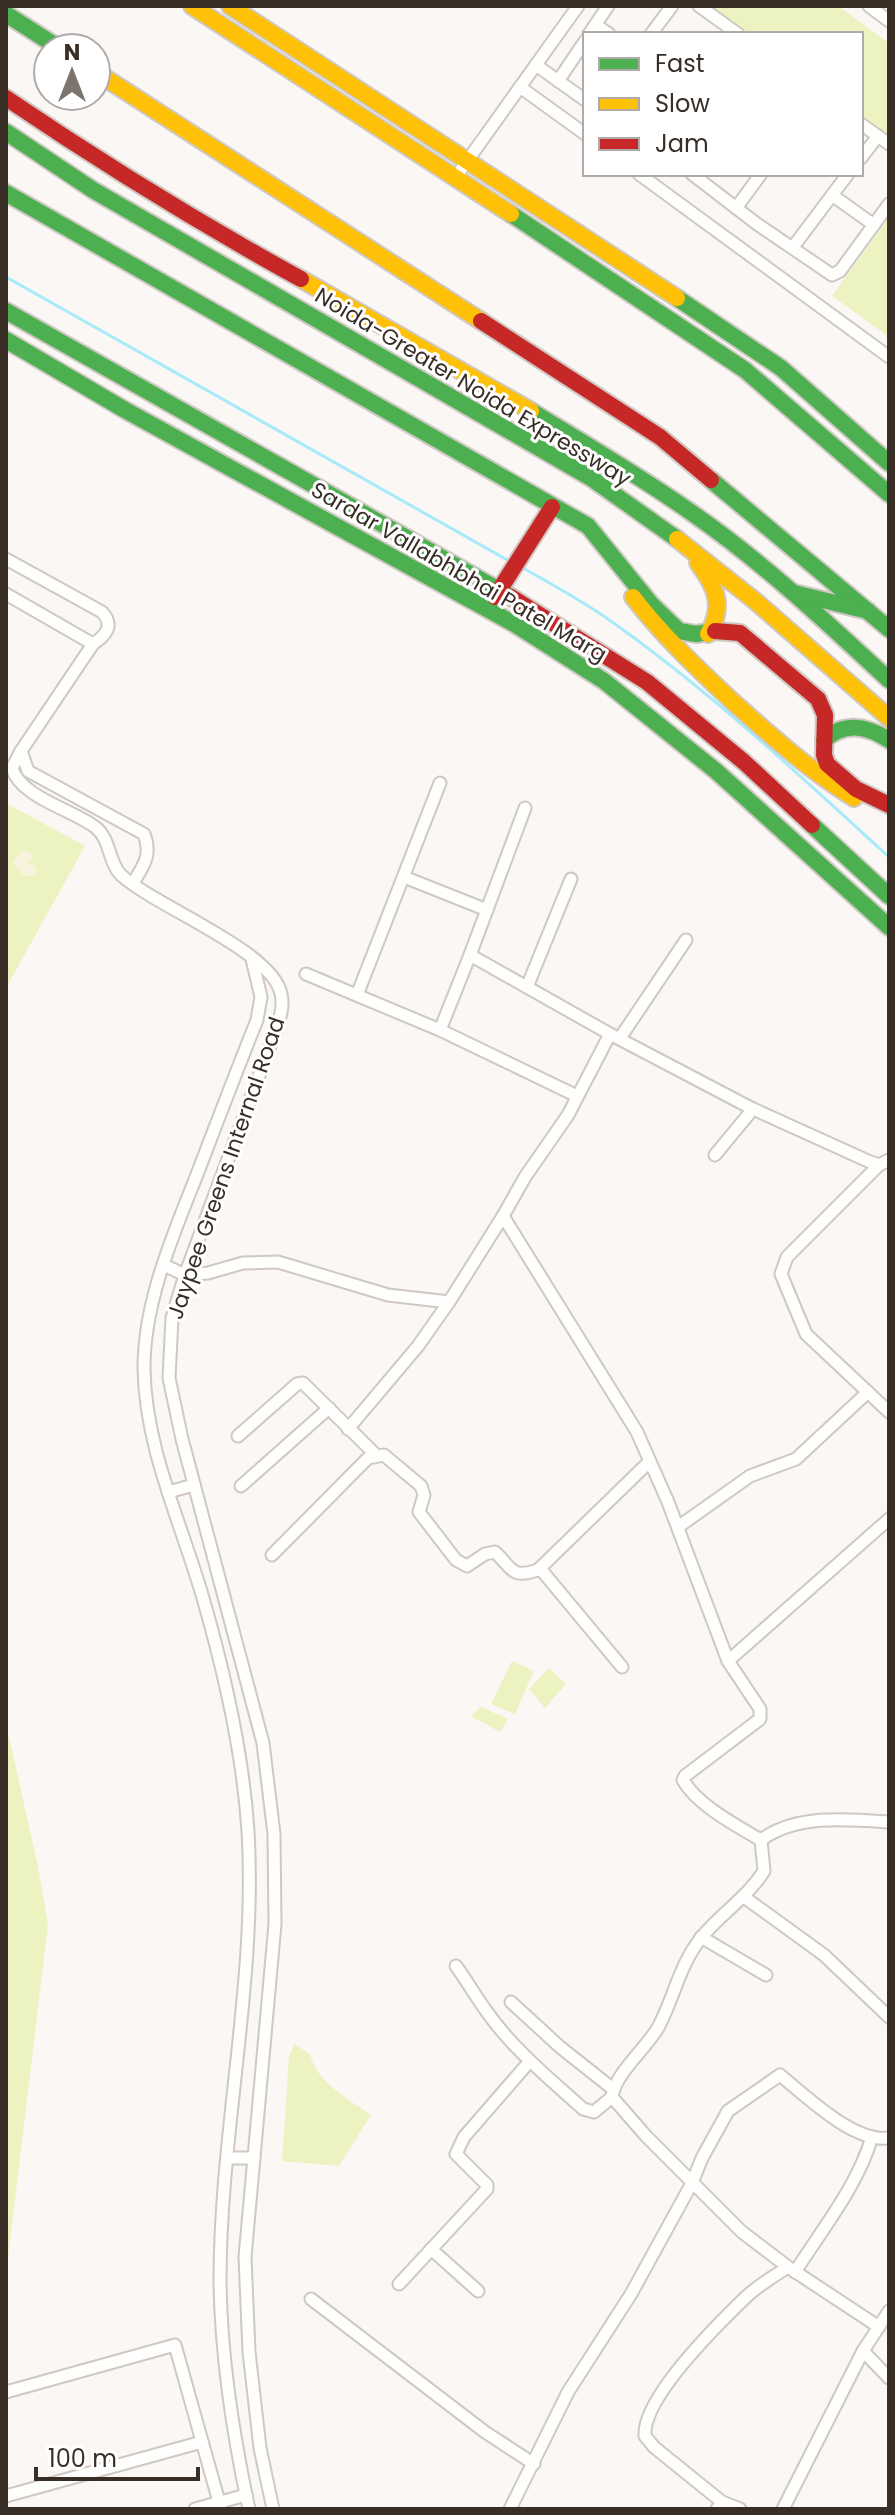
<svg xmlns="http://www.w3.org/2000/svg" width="895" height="2515" font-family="Poppins,sans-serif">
	<rect width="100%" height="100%" fill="#faf7f4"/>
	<g fill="#ecf3c1">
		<polygon points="703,6 838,6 889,43 889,139 861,119 861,34 742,34"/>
		<polygon points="889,217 889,337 832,296"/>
		<polygon points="6,803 85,846 6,988"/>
		<polygon points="512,1661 534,1671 515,1714 491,1704"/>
		<polygon points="549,1668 566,1684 545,1708 529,1689"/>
		<polygon points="481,1707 508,1719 500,1732 471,1716"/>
		<polygon points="6,1723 38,1867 48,1924 6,2275"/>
		<path d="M294 2044 310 2054C316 2082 348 2099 371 2115L339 2166 282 2161 289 2057Z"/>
	</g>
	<path fill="#f9f2dc" d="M22 851 31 853 32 859 27 862 35 866 37 874C23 881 21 872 12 862Z"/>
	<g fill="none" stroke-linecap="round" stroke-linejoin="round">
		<g stroke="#a7eafa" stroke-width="3">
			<polyline points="6,277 511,562"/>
			<path d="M521 567C550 583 579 599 605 617 707 688 798 774 889 857"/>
		</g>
		<g stroke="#cfc8c3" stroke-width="15">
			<g id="street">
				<polyline points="699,6 738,34"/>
				<polyline points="869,6 889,21"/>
				<polyline points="596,25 609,34"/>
				<polyline points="589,34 608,6"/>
				<polyline points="651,34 672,6"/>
				<polyline points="536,65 585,100"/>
				<polyline points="558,81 585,41"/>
				<polyline points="520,87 585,134"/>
				<polyline points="861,124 889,144"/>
				<polyline points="861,158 878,136"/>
				<polyline points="639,174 889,357"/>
				<polyline points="692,174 757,224 832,275 840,271 889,204"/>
				<polyline points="455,178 578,6"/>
				<polyline points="832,195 874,225"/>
				<polyline points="736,208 761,174"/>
				<polyline points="793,247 848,174"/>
				<path d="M6 559 102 612C115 626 105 636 93 644L21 751 12 768C20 797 73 810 95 827 111 839 108 862 121 875 156 907 273 951 281 994 284 1006 280 1018 276 1030L185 1275 172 1318 169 1378 182 1439 263 1743 274 1834 275 1924 245 2257 249 2352 260 2448 273 2509"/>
				<polyline points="6,594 93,644"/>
				<path d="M21 751 28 771 144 834C152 855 144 865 133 883"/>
				<polyline points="404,877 487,910"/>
				<polyline points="470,955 525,808"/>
				<polyline points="306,974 440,1030 577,1096"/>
				<polyline points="527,987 571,879"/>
				<polyline points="357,995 440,783"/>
				<polyline points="440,1030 470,955 610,1034"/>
				<polyline points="620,1038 686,940"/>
				<polyline points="715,1155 753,1109"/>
				<polyline points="879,1165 787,1257 781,1274 806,1334 889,1412"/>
				<polyline points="164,1265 185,1275 208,1273 243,1263 278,1262 388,1295 449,1302 503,1216"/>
				<polyline points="348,1429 418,1346 449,1302"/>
				<polyline points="238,1436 297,1384 303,1383 376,1455"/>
				<polyline points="241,1486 329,1408"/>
				<polyline points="168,1492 194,1485"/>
				<polyline points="678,1527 750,1476 796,1459 868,1392"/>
				<path d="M272 1555 368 1458 384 1455 421 1486 424 1495 419 1512 456 1560 467 1566 485 1554 495 1552C513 1569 511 1579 538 1570L543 1572 622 1667"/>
				<polyline points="538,1570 649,1462"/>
				<polyline points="728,1661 889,1519"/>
				<path d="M761 1840C737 1826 697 1805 683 1780L685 1776 760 1719V1709L728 1661 668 1502 637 1432 503 1216 525 1177 568 1115 610 1034 751 1108 868 1161 879 1165 889 1160"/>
				<polyline points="744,1897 824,1955 889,2017"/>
				<polyline points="701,1937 766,1975"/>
				<path d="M456 1966C467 1981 476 1997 487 2012 513 2049 550 2079 583 2109L594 2112 612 2097"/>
				<polyline points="511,2002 560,2047 613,2089"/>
				<polyline points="228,2158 254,2158"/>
				<polyline points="431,2249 478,2291"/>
				<path d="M795 2272C823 2228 857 2187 872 2137"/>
				<polyline points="399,2284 487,2189 487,2185 456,2154 464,2137 530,2061"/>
				<polyline points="311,2299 485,2432 534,2464"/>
				<path d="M879 2327 788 2267 742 2232 646 2136 612 2097C615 2073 647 2048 659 2026 674 1997 680 1964 701 1938 720 1914 747 1898 764 1871L761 1840C796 1814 848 1819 889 1822"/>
				<polyline points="863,2351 889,2378"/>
				<polyline points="6,2392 175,2345 221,2509"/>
				<polyline points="6,2496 202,2442"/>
				<path d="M722 2502 654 2447 645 2436C642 2398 720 2322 747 2296 759 2285 774 2276 788 2267"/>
				<polyline points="195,2509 246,2495"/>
				<path d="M249 2509C233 2435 221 2358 220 2281 220 2131 257 1981 248 1831 243 1754 224 1671 203 1598 181 1522 145 1448 144 1368 144 1302 172 1238 196 1177 216 1125 236 1072 257 1020L261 997 252 959"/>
				<path d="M510 2509 568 2392 631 2294 692 2183 702 2158 728 2111 780 2075C807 2097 854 2143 889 2138"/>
				<polyline points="717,2509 722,2502 740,2509"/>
				<polyline points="783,2509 863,2351 889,2311"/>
			</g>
		</g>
		<g stroke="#cfc8c3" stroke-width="20">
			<g id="fast">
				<polyline points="6,14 59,48"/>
				<polyline points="6,132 93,190 591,478 677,539"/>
				<polyline points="6,193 588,526 651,604 679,631 696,634 715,631"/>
				<polyline points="511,214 745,370 889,494"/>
				<polyline points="677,298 781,368 889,463"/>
				<polyline points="6,311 511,597"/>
				<polyline points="6,340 125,410 516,625 604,681 716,771 889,927"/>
				<path d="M531 411C585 444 640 476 692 513 763 562 826 622 889 680"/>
				<polyline points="711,480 889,629"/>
				<polyline points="794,593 868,611"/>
				<path d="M824 740C845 721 867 726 889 740"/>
				<polyline points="812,825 889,896"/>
			</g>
		</g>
		<g stroke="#cfc8c3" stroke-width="20">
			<g id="slow">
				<polyline points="192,6 511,214"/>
				<polyline points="230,6 677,298"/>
				<polyline points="96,72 481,321"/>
				<polyline points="301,279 531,411"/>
				<polyline points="677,539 754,600 889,718"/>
				<path d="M698 563C716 587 725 606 708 634"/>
				<path d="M633 597C662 635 697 668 732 701 771 736 809 770 854 798"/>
			</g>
		</g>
		<g stroke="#cfc8c3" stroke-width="20">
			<g id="jam">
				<path d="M6 98C102 163 199 223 301 279"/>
				<polyline points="481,321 660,437 711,480"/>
				<polyline points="495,597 552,507"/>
				<polyline points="511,597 647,682 744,762 812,825"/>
				<polyline points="715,631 740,633 818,699 825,715 824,755 827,764 856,789 889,805"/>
			</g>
		</g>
		<use href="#street" stroke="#fefefd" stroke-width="11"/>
		<use href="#fast" stroke="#4caf50" stroke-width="16"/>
		<use href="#slow" stroke="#ffc107" stroke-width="16"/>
		<use href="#jam" stroke="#c62828" stroke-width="16"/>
	</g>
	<g text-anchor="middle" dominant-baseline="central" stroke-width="6" stroke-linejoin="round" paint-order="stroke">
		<g font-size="22" fill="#392e26" stroke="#fff">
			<text transform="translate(473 387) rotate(31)">Noida-Greater Noida Expressway</text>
			<text transform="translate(459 572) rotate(30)">Sardar Vallabhbhai Patel Marg</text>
			<text transform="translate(226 1168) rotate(-71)">Jaypee Greens Internal Road</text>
		</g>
	</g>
	<rect width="895" height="2515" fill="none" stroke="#392e26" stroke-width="16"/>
	<rect x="583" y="32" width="280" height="144" fill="#ffffff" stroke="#b0aba8" stroke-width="2"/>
	<rect x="599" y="58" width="40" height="12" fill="#4caf50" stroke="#b0aba8" stroke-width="2"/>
	<text x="655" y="72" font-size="24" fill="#392e26">Fast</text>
	<rect x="599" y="98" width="40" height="12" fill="#ffc107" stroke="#b0aba8" stroke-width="2"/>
	<text x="655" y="112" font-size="24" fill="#392e26">Slow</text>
	<rect x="599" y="138" width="40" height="12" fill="#c62828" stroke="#b0aba8" stroke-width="2"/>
	<text x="655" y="152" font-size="24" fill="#392e26">Jam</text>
	<g transform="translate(72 72)"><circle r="38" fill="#ffffff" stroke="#b0aba8" stroke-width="2"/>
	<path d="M0-6L14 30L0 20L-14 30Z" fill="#7d746e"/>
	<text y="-12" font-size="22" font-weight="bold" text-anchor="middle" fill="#392e26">N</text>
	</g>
	<path d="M36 2467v12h162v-12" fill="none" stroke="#392e26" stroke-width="4"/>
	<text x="48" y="2467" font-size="24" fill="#392e26" stroke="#ffffff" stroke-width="6" paint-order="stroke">100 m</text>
</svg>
